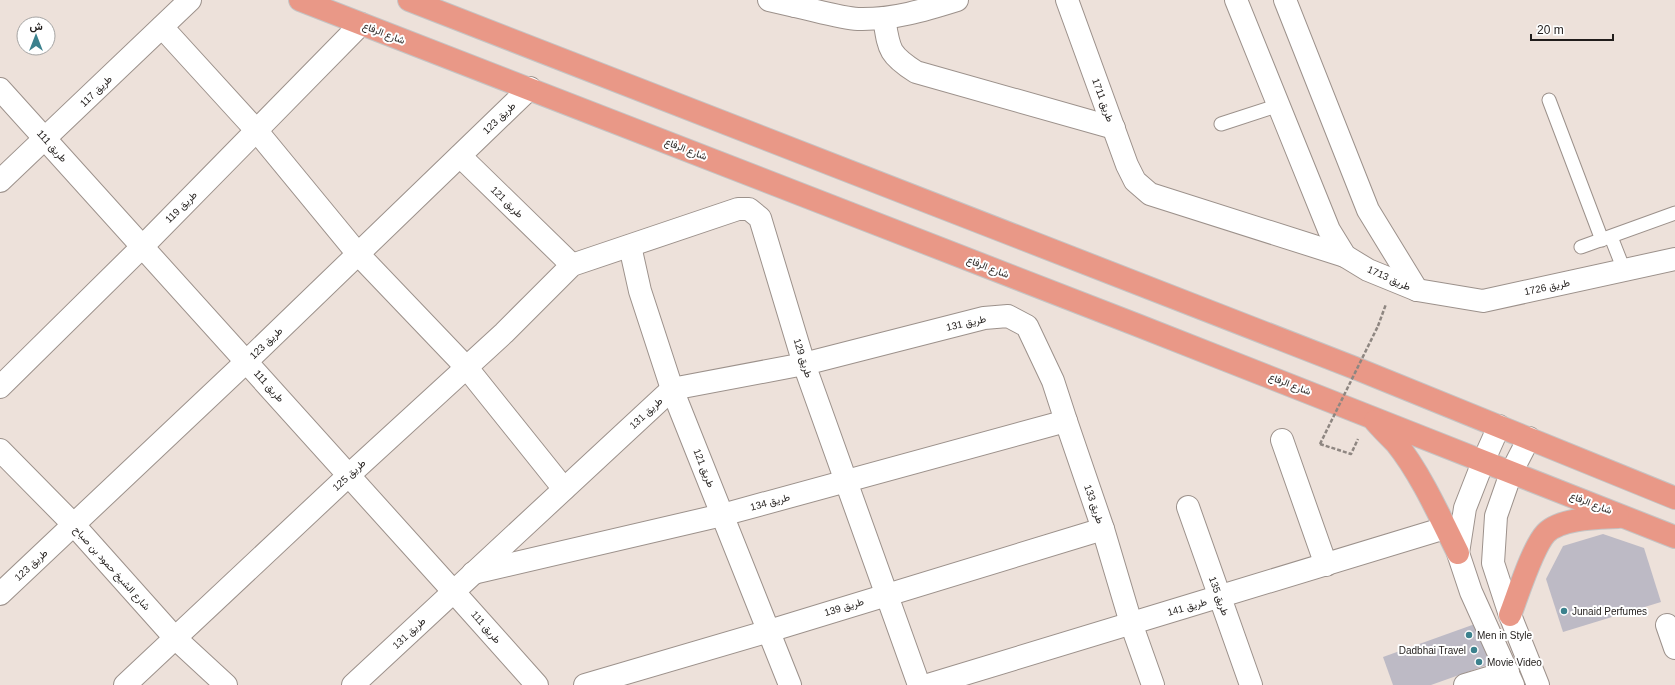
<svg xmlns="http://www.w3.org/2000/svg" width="1675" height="685" font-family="Helvetica,Vazirmatn,sans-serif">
	<rect width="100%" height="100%" fill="#ede1da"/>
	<g fill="#bdbac5">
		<polygon points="1603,534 1644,548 1661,602 1563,632 1546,579 1563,546"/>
		<polygon points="1475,624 1490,664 1431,685 1393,685 1383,657"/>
	</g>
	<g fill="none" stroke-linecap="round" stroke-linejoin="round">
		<g stroke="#9c918b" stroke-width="15">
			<g id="service">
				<polyline points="1549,100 1602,240"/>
				<polyline points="1221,124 1279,105"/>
				<polyline points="1611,237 1624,270"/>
				<polyline points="1581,247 1675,213"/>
			</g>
		</g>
		<g stroke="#9c918b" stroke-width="24">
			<g id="minor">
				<polyline points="769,0 795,6"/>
				<path d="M793 0 795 6C814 10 841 18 858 19 893 20 925 10 957 0"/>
				<polyline points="1067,0 1127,165 1135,181 1150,194 1345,256"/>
				<polyline points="1236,0 1329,230 1345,256 1368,270 1417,290 1483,301 1675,259"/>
				<polyline points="1285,0 1368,210 1417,290"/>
				<path d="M884 18C889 49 888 54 916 72L1114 128"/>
				<polyline points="162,27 256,130 358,254 467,368 564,489"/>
				<polyline points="0,89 453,591 537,685"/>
				<polyline points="460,156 572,265"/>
				<polyline points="0,181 190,0"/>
				<polyline points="630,246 640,291 672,389 790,685"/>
				<polyline points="0,387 143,246 361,24"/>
				<polyline points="1282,440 1326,565"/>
				<polyline points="0,450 74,525 175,638 226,685"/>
				<polyline points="1188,507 1251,685"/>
				<polyline points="473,573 722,515 1066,421"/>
				<polyline points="0,594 247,361 530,88"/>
				<polyline points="1667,625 1675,648"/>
				<polyline points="125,685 349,475 504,333 572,265 738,209 749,209 760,218 804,364 919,685"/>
				<polyline points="353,685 672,389 804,364 984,318 1008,316 1027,326 1053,381 1066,421 1103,529 1131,623 1153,685"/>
				<polyline points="585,685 769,631 1103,529"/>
				<path d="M928 685C1100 632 1273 581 1445 528"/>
				<polyline points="1465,685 1508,672"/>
			</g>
		</g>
		<g stroke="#9c918b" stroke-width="24">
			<g id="tertiary">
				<polyline points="1499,426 1483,462 1465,508 1458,553 1471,592 1513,685"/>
				<polyline points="1529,438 1511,473 1496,516 1493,563 1510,615 1538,685"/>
			</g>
		</g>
		<g stroke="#c5c4c4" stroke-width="24">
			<g id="primary">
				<polyline points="300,0 1137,325 1675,537"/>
				<polyline points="409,0 1360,370 1675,498"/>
				<path d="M1375 421C1381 428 1389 436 1396 443 1421 474 1440 517 1458 553"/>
				<path d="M1510 615C1518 595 1532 548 1546 533 1561 518 1598 518 1618 517"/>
			</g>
		</g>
		<g stroke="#8e8681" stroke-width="2.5" stroke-dasharray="4 2" stroke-linecap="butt">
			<polyline points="1378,326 1386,304"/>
			<polyline points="1320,444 1351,454 1358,439"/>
		</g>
		<use href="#service" stroke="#fff" stroke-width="13"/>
		<use href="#minor" stroke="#fff" stroke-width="22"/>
		<use href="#tertiary" stroke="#fff" stroke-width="22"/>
		<use href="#primary" stroke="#e99887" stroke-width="22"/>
		<polyline stroke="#8e8681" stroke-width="2.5" stroke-dasharray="4 2" stroke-linecap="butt" points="1320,444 1378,326"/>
	</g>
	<g fill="#3b818d" stroke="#fff" stroke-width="1.5">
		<circle cx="1564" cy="611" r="4"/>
		<circle cx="1469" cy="635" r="4"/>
		<circle cx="1474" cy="650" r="4"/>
		<circle cx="1479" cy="662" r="4"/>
	</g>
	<g text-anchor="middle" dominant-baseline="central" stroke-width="4" stroke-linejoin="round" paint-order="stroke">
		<g font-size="10" fill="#211d1b" stroke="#fff">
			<text transform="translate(384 33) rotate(21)">شارع الرفاع</text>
			<text transform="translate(96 91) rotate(-44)">طريق 117</text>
			<text transform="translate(1103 100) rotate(70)">طريق 1711</text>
			<text transform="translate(499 118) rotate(-44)">طريق 123</text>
			<text transform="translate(52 146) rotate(48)">طريق 111</text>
			<text transform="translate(686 149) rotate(21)">شارع الرفاع</text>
			<text transform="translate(507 202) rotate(44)">طريق 121</text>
			<text transform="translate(181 207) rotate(-45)">طريق 119</text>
			<text transform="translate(988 267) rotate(21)">شارع الرفاع</text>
			<text transform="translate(1389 278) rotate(24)">طريق 1713</text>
			<text transform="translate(1547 287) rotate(-12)">طريق 1726</text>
			<text transform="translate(966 323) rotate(-13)">طريق 131</text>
			<text transform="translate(266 343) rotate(-44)">طريق 123</text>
			<text transform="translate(803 358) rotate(72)">طريق 129</text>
			<text transform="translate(1290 384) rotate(21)">شارع الرفاع</text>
			<text transform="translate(269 386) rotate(48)">طريق 111</text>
			<text transform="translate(646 413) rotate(-43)">طريق 131</text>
			<text transform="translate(704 468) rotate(68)">طريق 121</text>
			<text transform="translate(349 475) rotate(-43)">طريق 125</text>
			<text transform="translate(770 502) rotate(-15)">طريق 134</text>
			<text transform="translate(1591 503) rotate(21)">شارع الرفاع</text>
			<text transform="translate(1094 504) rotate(71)">طريق 133</text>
			<text transform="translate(31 565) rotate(-43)">طريق 123</text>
			<text transform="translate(112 568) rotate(48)">شارع الشيخ حمود بن صباح</text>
			<text transform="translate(1219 596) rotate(70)">طريق 135</text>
			<text transform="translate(844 607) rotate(-17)">طريق 139</text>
			<text transform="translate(1187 607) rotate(-16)">طريق 141</text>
			<text transform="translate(486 627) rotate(49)">طريق 111</text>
			<text transform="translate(409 633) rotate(-43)">طريق 131</text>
		</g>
		<g font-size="10" fill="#211d1b" stroke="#fff" text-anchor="start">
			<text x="1572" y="611">Junaid Perfumes</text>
			<text x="1477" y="635">Men in Style</text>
			<text x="1466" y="650" text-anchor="end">Dadbhai Travel</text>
			<text x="1487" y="662">Movie Video</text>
		</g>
	</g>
	<g transform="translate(36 36)"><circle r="19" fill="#ffffff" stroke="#a6a5a4"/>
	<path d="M0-3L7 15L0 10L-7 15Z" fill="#3b818d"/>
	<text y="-6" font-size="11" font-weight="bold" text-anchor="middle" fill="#211d1b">ش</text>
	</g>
	<path d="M1531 34v6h82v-6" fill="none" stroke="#211d1b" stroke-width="2"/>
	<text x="1537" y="34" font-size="12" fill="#211d1b" stroke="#ffffff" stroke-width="3" paint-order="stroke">20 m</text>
</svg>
